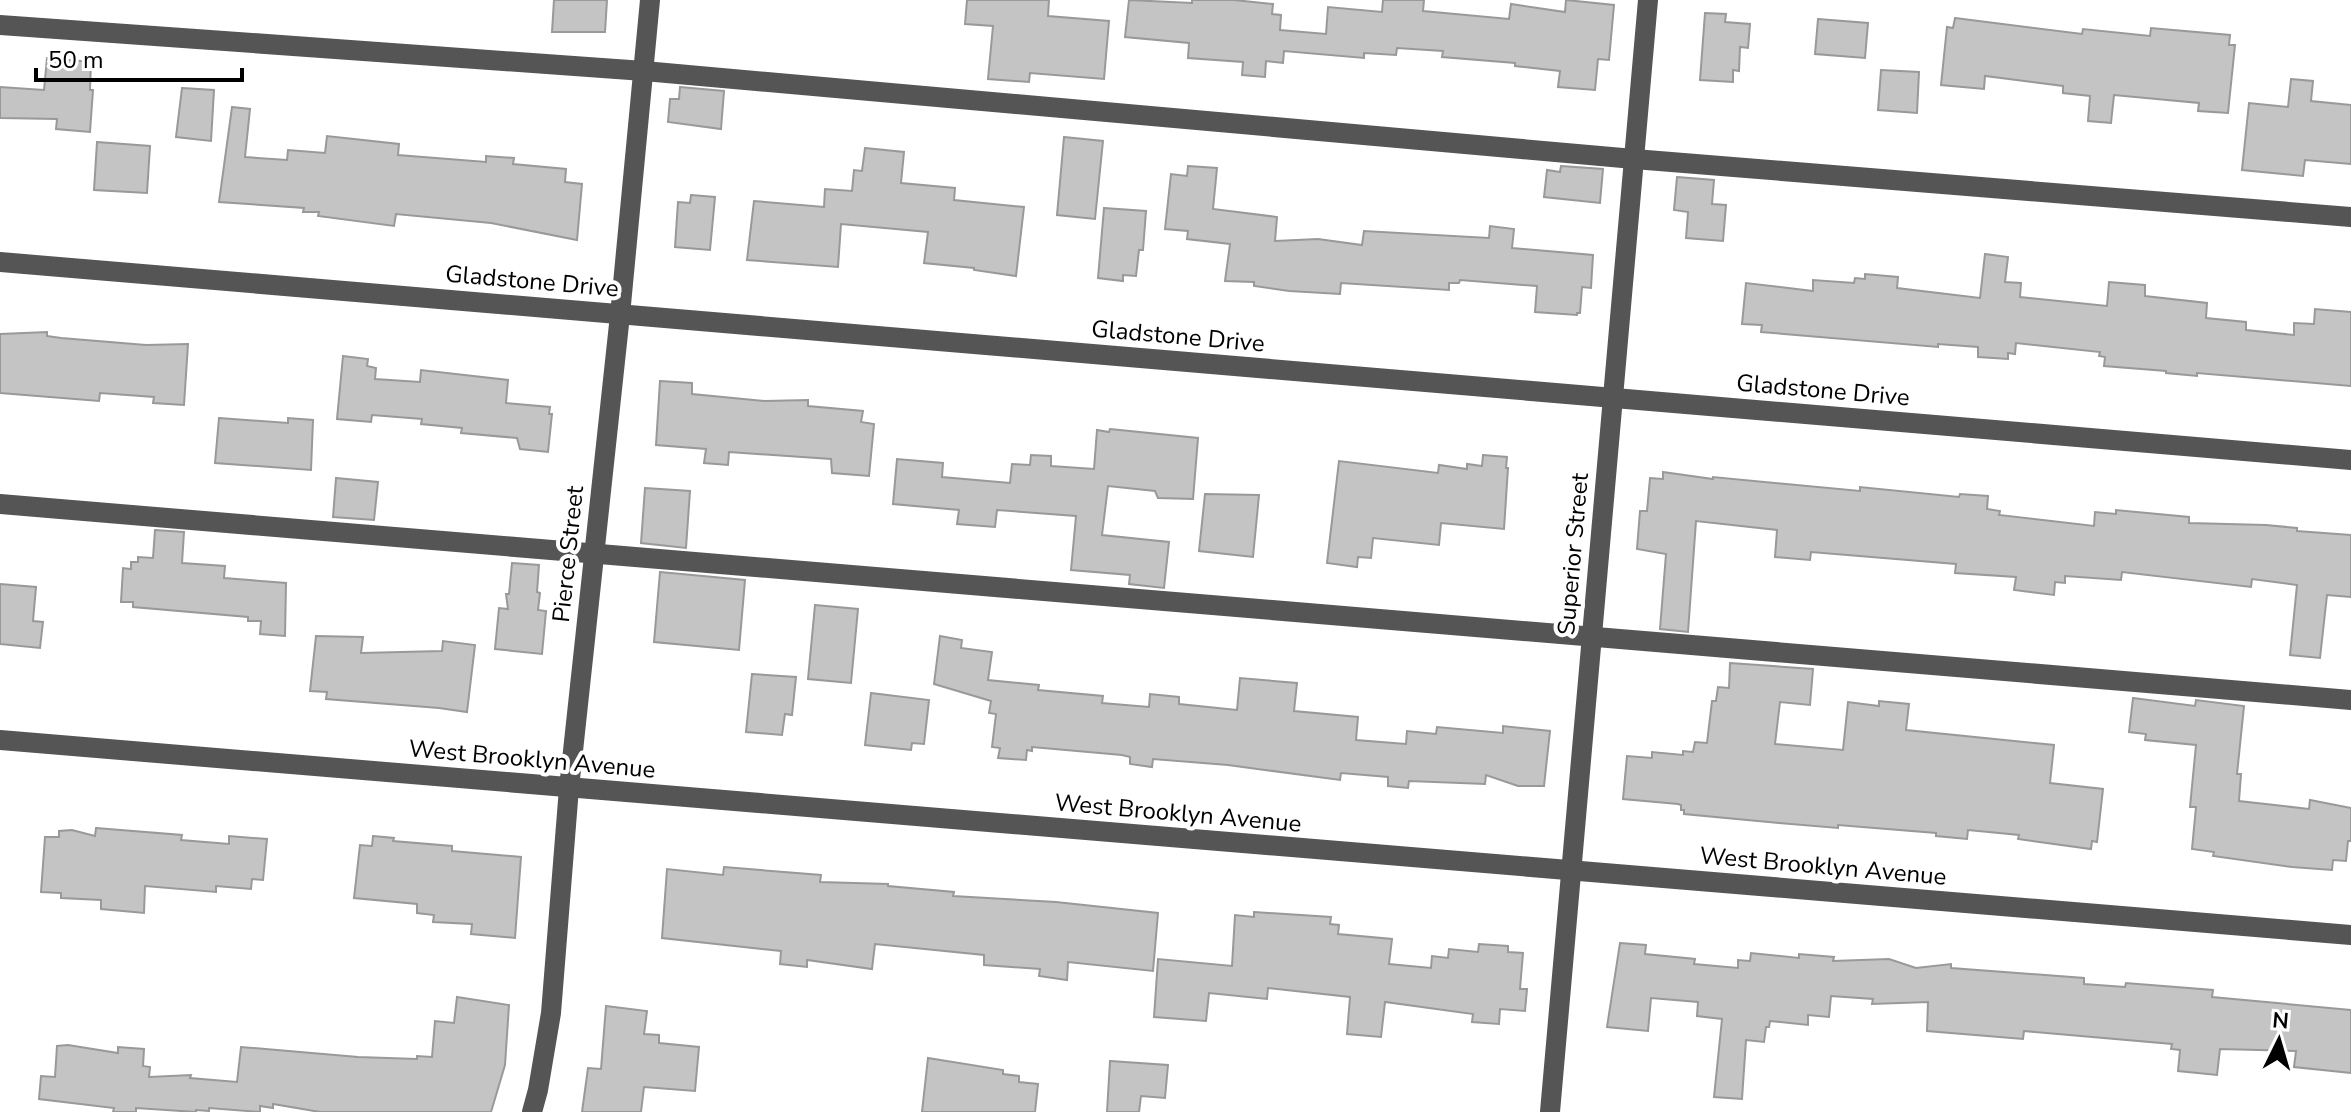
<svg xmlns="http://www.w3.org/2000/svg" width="2351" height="1112" font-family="'Nunito Sans',sans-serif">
	<rect width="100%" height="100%" fill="#fff"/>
	<g fill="#c4c4c4" stroke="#999" stroke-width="2">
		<polygon points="554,0 607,0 605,32 552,32"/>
		<polygon points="967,0 1049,0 1048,16 1109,21 1104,79 1030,73 1029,82 988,79 993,26 965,24"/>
		<polygon points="1129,0 1192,3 1192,0 1234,0 1273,4 1272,14 1281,15 1280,30 1326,34 1328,7 1382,12 1383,0 1424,0 1423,11 1509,19 1511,4 1565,12 1566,0 1614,5 1609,60 1598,59 1595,90 1558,87 1560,71 1515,66 1515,63 1442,57 1443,51 1397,48 1396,55 1364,53 1364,58 1284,51 1283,63 1266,61 1265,77 1242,75 1243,62 1188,58 1189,43 1125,37"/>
		<polygon points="1705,13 1726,14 1725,22 1750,24 1748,48 1740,47 1739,71 1733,70 1733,82 1700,80"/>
		<polygon points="1955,18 2082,34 2083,29 2150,36 2151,28 2230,35 2229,45 2235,45 2228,113 2198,111 2199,103 2114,95 2111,123 2088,121 2090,96 2063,93 2063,86 1985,76 1984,89 1941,85 1947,27 1953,28"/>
		<polygon points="1818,19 1868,23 1865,58 1815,54"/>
		<polygon points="47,58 91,62 90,90 93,90 90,132 56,129 57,119 0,118 0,87 44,90"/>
		<polygon points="1881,70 1919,72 1917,113 1878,110"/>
		<polygon points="2291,79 2313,81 2311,101 2351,105 2351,164 2305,160 2303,176 2242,170 2249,103 2288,107"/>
		<polygon points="680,87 724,91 721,129 668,122 670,99 679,99"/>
		<polygon points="182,88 214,90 211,141 176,137"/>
		<polygon points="232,107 250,109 245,157 287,160 288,150 325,153 327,136 399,144 398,155 486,162 486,156 514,158 513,164 566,169 565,182 582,184 577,240 491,223 396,214 394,226 318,216 319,212 303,212 304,208 219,202"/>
		<polygon points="1064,137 1103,141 1095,219 1057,215"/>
		<polygon points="97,142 150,146 147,193 94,190"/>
		<polygon points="865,148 904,152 901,183 955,188 954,200 1024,207 1016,276 974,270 974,268 924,263 928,232 841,224 838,267 747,260 754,201 824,207 825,189 852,191 854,170 862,171"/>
		<polygon points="1188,166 1217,168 1213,209 1277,217 1275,241 1318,239 1362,245 1364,231 1489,238 1490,226 1514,229 1512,248 1593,255 1591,288 1582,287 1580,313 1577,313 1577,315 1535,312 1537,286 1460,280 1459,283 1449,283 1449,290 1341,283 1340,294 1289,291 1254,286 1254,282 1225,281 1230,244 1187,239 1188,231 1165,229 1171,174 1187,176"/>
		<polygon points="1561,166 1603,169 1600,203 1544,197 1547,170 1560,172"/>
		<polygon points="1677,177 1714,180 1712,204 1726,205 1723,241 1686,238 1688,212 1674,210"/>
		<polygon points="691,195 715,197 710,250 675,247 678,202 690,203"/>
		<polygon points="1104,208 1146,211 1143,250 1139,250 1136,276 1123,275 1123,281 1098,278"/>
		<polygon points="1985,254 2008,257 2005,282 2021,283 2020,297 2107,306 2109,282 2145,285 2145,296 2207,303 2206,318 2246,322 2246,330 2294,335 2294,323 2314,324 2315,309 2351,312 2351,386 2197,373 2197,376 2166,373 2166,371 2104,366 2105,357 2099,356 2100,352 2016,343 2015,354 2008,353 2008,359 1978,357 1978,347 1938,344 1938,347 1761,332 1762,325 1742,324 1746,283 1813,291 1813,280 1854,283 1855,278 1865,279 1865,274 1898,277 1897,288 1980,298"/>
		<polygon points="47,332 47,336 61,338 146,345 188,344 184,405 153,403 154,397 100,393 99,401 0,393 0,334"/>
		<polygon points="343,356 368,359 367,366 376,368 375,379 420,382 421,370 508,380 506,403 550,407 549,414 552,414 548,452 520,449 517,438 461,433 462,428 421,424 422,419 372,415 371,422 337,419"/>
		<polygon points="660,381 692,383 692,394 765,401 808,400 808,406 863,411 861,422 874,424 869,476 832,473 831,459 729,452 728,465 704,463 706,449 656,445"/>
		<polygon points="219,418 288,423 288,418 313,420 311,470 215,463"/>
		<polygon points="1110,429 1198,438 1193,499 1158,498 1155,491 1108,486 1102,535 1169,542 1164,588 1129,584 1130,575 1071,570 1076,516 997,510 995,527 957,524 959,510 893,504 897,459 943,463 942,477 1010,483 1012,464 1030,465 1031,455 1051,456 1051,466 1094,469 1097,430 1109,432"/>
		<polygon points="1483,455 1507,457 1506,468 1508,468 1504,529 1441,523 1439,545 1373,538 1371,558 1358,557 1357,567 1327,563 1339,461 1438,473 1439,465 1467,469 1467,464 1482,466"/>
		<polygon points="1663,472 1713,479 1713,477 1860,491 1860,487 1959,497 1960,494 1988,496 1987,509 2000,511 1999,515 2094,526 2095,512 2116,514 2116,510 2189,517 2189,523 2266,525 2297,528 2297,531 2351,535 2351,597 2327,595 2320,658 2290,655 2297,585 2252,579 2251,587 2122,572 2121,580 2065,576 2065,583 2055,582 2054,595 2014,590 2016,577 1955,573 1956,564 1811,552 1810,560 1775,557 1777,530 1696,521 1688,632 1660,629 1666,554 1637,549 1640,511 1647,511 1650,478 1663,479"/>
		<polygon points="336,478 378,482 374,520 333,517"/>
		<polygon points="645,488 690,491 686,548 641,543"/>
		<polygon points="1205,494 1259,495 1253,557 1199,551"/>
		<polygon points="155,530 184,532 182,563 225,566 224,578 286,583 285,636 260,634 261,621 248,621 248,617 133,607 133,602 121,602 123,568 131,569 131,562 138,562 138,557 153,558"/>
		<polygon points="512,563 539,565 537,592 540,593 538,610 546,611 542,654 495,649 499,608 508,609 506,594 509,594"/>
		<polygon points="660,572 745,580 739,650 654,642"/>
		<polygon points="0,584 36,587 33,621 43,622 40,648 0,644"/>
		<polygon points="815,605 858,609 851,683 808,679"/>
		<polygon points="316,636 363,637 361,653 442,651 443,641 475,645 467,712 439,708 326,699 327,692 310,691"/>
		<polygon points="940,636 962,640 961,648 992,652 988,680 1039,685 1038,690 1103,696 1102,703 1149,707 1150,694 1179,697 1179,704 1237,710 1240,678 1297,683 1294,711 1358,717 1356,740 1406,744 1407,731 1436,734 1437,727 1503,733 1503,726 1550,731 1544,786 1518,786 1486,775 1485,784 1409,781 1408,788 1388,786 1388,777 1341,773 1340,780 1228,765 1153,759 1152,767 1130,764 1130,757 1122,755 1032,747 1032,751 1027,750 1026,760 998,758 1000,748 992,747 996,714 989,713 991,701 934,684"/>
		<polygon points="1730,663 1813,669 1810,705 1780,702 1775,744 1843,750 1848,702 1879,706 1879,701 1909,704 1906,730 2054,745 2050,783 2103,789 2097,842 2092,841 2091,849 2018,839 2019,835 1968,830 1967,839 1936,836 1936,833 1838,825 1838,828 1779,823 1684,814 1684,810 1681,810 1681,805 1678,804 1623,799 1627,756 1652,758 1652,752 1683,755 1683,751 1693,752 1695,742 1707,743 1712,701 1716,701 1718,687 1729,688"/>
		<polygon points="752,674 796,677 792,715 785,714 782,735 746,732"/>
		<polygon points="871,693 929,700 924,744 912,743 911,750 865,745"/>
		<polygon points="2133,698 2195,706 2196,700 2244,706 2237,774 2241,774 2239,801 2309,809 2310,800 2351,808 2351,841 2348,841 2346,861 2333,860 2332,870 2292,867 2213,856 2214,852 2192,849 2196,807 2190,807 2196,745 2145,740 2146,734 2129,732"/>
		<polygon points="96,828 182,835 181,840 229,844 229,836 267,839 263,880 252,879 251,889 216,886 216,892 145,886 144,913 101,909 101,900 61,898 61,893 41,892 45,837 59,837 59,831 72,830 95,836"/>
		<polygon points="373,836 394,838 393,841 452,846 452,851 521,857 515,938 471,934 472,924 433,922 434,915 417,913 417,904 354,898 360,845 372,846"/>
		<polygon points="724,867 821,875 820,882 888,884 888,886 954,892 953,896 1056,902 1158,913 1153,971 1068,962 1067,980 1039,976 1040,969 984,965 984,955 875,944 872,969 807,960 807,967 780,964 781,951 662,938 667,869 723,875"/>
		<polygon points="1254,912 1331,917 1330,924 1339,925 1338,934 1392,939 1389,964 1431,968 1432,956 1448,958 1449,949 1478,952 1479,944 1508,946 1508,952 1523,953 1520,989 1527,989 1525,1011 1500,1009 1499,1024 1472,1022 1473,1014 1385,1002 1381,1037 1347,1034 1350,997 1268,988 1267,999 1209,993 1206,1021 1154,1017 1158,959 1232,966 1235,915 1254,917"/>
		<polygon points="1620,943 1646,945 1645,954 1695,959 1694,964 1738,968 1738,960 1750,961 1751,953 1799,958 1799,954 1834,957 1833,961 1889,959 1916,968 1951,964 1951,968 2084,978 2084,984 2125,987 2126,983 2213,990 2212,997 2351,1010 2351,1073 2294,1067 2296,1051 2220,1049 2217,1075 2178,1071 2180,1050 2171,1049 2172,1044 2024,1031 2023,1039 1927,1031 1928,1002 1872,1004 1873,999 1831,996 1829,1017 1808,1015 1808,1025 1770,1021 1769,1027 1766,1027 1764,1042 1746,1040 1742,1099 1714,1097 1722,1019 1697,1016 1698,1002 1651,998 1648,1031 1607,1027"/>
		<polygon points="457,997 509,1005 505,1065 491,1112 320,1112 273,1104 273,1108 260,1106 260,1112 209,1108 209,1111 196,1110 196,1112 136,1108 136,1112 113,1112 114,1108 39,1099 41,1076 55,1077 57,1046 68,1045 118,1053 118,1047 144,1049 143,1066 150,1067 149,1077 191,1075 190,1078 237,1082 241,1047 358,1057 417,1059 417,1056 432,1057 435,1021 454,1023"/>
		<polygon points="606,1006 647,1011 644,1034 659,1035 659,1043 699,1047 695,1091 644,1087 641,1112 582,1112 588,1068 601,1069"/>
		<polygon points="928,1058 1003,1070 1003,1074 1019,1076 1019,1082 1038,1084 1035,1112 922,1112"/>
		<polygon points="1110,1061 1168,1065 1165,1098 1141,1096 1139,1112 1107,1112"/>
	</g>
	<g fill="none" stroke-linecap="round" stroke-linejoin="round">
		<g stroke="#555" stroke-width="20">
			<polyline points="0,25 644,71 1634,159 2351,217"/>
			<polyline points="0,262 2351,460"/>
			<polyline points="0,504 2351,700"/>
			<polyline points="0,740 2351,935"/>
			<polyline points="532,1112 538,1090 551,1013 569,788 620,315 650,0"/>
			<polyline points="1550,1112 1648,0"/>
		</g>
	</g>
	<g text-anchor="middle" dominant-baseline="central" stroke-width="8" stroke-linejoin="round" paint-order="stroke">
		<g font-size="24" fill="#000" stroke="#fff">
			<text transform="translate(532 281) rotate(5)">Gladstone Drive</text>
			<text transform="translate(1178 336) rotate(5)">Gladstone Drive</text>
			<text transform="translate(1823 390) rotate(5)">Gladstone Drive</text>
			<text transform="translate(568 554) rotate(-84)">Pierce Street</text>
			<text transform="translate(1573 554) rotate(-85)">Superior Street</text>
			<text transform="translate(532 759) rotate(5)">West Brooklyn Avenue</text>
			<text transform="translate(1178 813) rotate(5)">West Brooklyn Avenue</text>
			<text transform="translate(1823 866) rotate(5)">West Brooklyn Avenue</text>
		</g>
	</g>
	<g transform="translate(2279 1040) rotate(5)" stroke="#ffffff" stroke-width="6" paint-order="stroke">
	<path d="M0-6L14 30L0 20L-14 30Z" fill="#000000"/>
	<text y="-12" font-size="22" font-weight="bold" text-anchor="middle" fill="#000000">N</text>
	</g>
	<path d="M36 68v12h206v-12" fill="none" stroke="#000000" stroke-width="4"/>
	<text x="48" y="68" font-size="24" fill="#000000" stroke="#ffffff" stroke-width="6" paint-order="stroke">50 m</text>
</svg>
